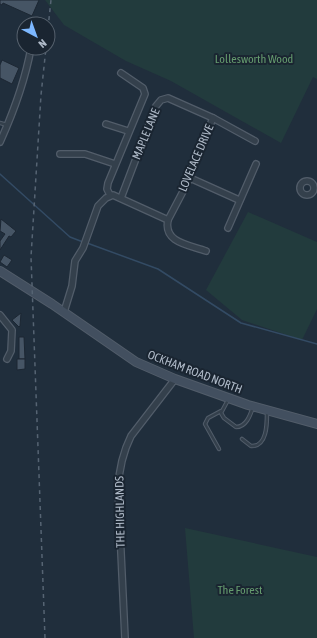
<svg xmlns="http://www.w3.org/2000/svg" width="317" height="638" font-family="'Asap Condensed',sans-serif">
	<rect width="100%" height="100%" fill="#202e3c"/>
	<g fill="#223b3d">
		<polygon points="45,0 317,0 317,79 313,77 281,143 171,81 126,61 64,25"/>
		<polygon points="248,212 317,242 317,309 302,340 242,320 206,290"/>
		<polygon points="185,528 317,557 317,638 194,638"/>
	</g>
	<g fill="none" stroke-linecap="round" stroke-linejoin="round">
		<g stroke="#334b64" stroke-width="1.5">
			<polyline points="0,174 70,237 83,242"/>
			<polyline points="87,243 158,269 241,323 317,344"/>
		</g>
	</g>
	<g fill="#465565" stroke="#1c2733">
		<polygon points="0,0 39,0 32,16 3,3 2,5 0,4"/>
		<polygon points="2,60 19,68 12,84 0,78 0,65"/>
		<polygon points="1,219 16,231 11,237 9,236 0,250 0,241 5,234 0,231"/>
		<polygon points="4,255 12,260 7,267 0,262"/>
		<polygon points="21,313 20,326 19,327 12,320"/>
		<polygon points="19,337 24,337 25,359 19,359"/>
		<polygon points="17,359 25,359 25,369 17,370"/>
	</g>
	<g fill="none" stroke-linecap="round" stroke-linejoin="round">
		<g stroke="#525d6a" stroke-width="4.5">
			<g id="service">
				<polyline points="0,123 7,125"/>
				<path d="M228 400 221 413 224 418 236 427C246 427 250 416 253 407"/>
				<path d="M242 439 251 446C267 447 267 424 267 413"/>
				<polyline points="219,449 205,424 208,418 221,411"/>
			</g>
		</g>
		<g stroke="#525d6a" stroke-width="8">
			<g id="minor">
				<polyline points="106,124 128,131"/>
				<path d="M0 142C14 111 25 81 31 48"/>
				<polyline points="60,154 85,154 115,164"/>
				<polyline points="190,178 239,200"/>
				<circle cx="307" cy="188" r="7"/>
				<polyline points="110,195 107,189 108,183 145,94 143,88 121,73"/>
				<polyline points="121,198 156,106 161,100 168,98 213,118 255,141"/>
				<path d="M168 220C163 243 190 245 206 251"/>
				<polyline points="228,228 256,164"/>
				<polyline points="64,312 72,286 75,261 83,248 98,206 106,198 113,195 168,220 190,178 194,163 213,118"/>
				<polyline points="0,315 12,330 11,351 7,359"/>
				<path d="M125 638 118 489C119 470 122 454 131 436L175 379"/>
			</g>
		</g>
		<g stroke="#525d6a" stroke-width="10">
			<polyline id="secondary" points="0,271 52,304 136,362 175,379 248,405 317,424"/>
		</g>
		<use href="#service" stroke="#34404c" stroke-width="2.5"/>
		<use href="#minor" stroke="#34404c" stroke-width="5.5"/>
		<use href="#secondary" stroke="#424f5f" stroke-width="8"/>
		<g stroke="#566473" stroke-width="1.5" stroke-dasharray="4 4" stroke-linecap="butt">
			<polyline points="48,28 51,0"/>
			<polyline points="45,638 31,257 41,95 46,48"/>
		</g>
	</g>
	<g text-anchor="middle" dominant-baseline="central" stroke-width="4" stroke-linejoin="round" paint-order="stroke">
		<g font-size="12" fill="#659b6e" stroke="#1a2531">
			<text x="254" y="59">Lollesworth Wood</text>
			<text x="240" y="590">The Forest</text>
		</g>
		<g font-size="12" fill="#afbac8" stroke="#1a2531">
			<text transform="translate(146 134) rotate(-68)">MAPLE LANE</text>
			<text transform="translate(196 158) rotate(-67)">LOVELACE DRIVE</text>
			<text transform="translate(195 372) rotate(21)">OCKHAM ROAD NORTH</text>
			<text transform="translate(120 512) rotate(-91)">THE HIGHLANDS</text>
		</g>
	</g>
	<g transform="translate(36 36) rotate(139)"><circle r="19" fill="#1a2531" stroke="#56616d"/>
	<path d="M0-3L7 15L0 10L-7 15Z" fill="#7db8ff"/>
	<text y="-6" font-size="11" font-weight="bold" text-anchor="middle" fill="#afbac8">N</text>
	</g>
</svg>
